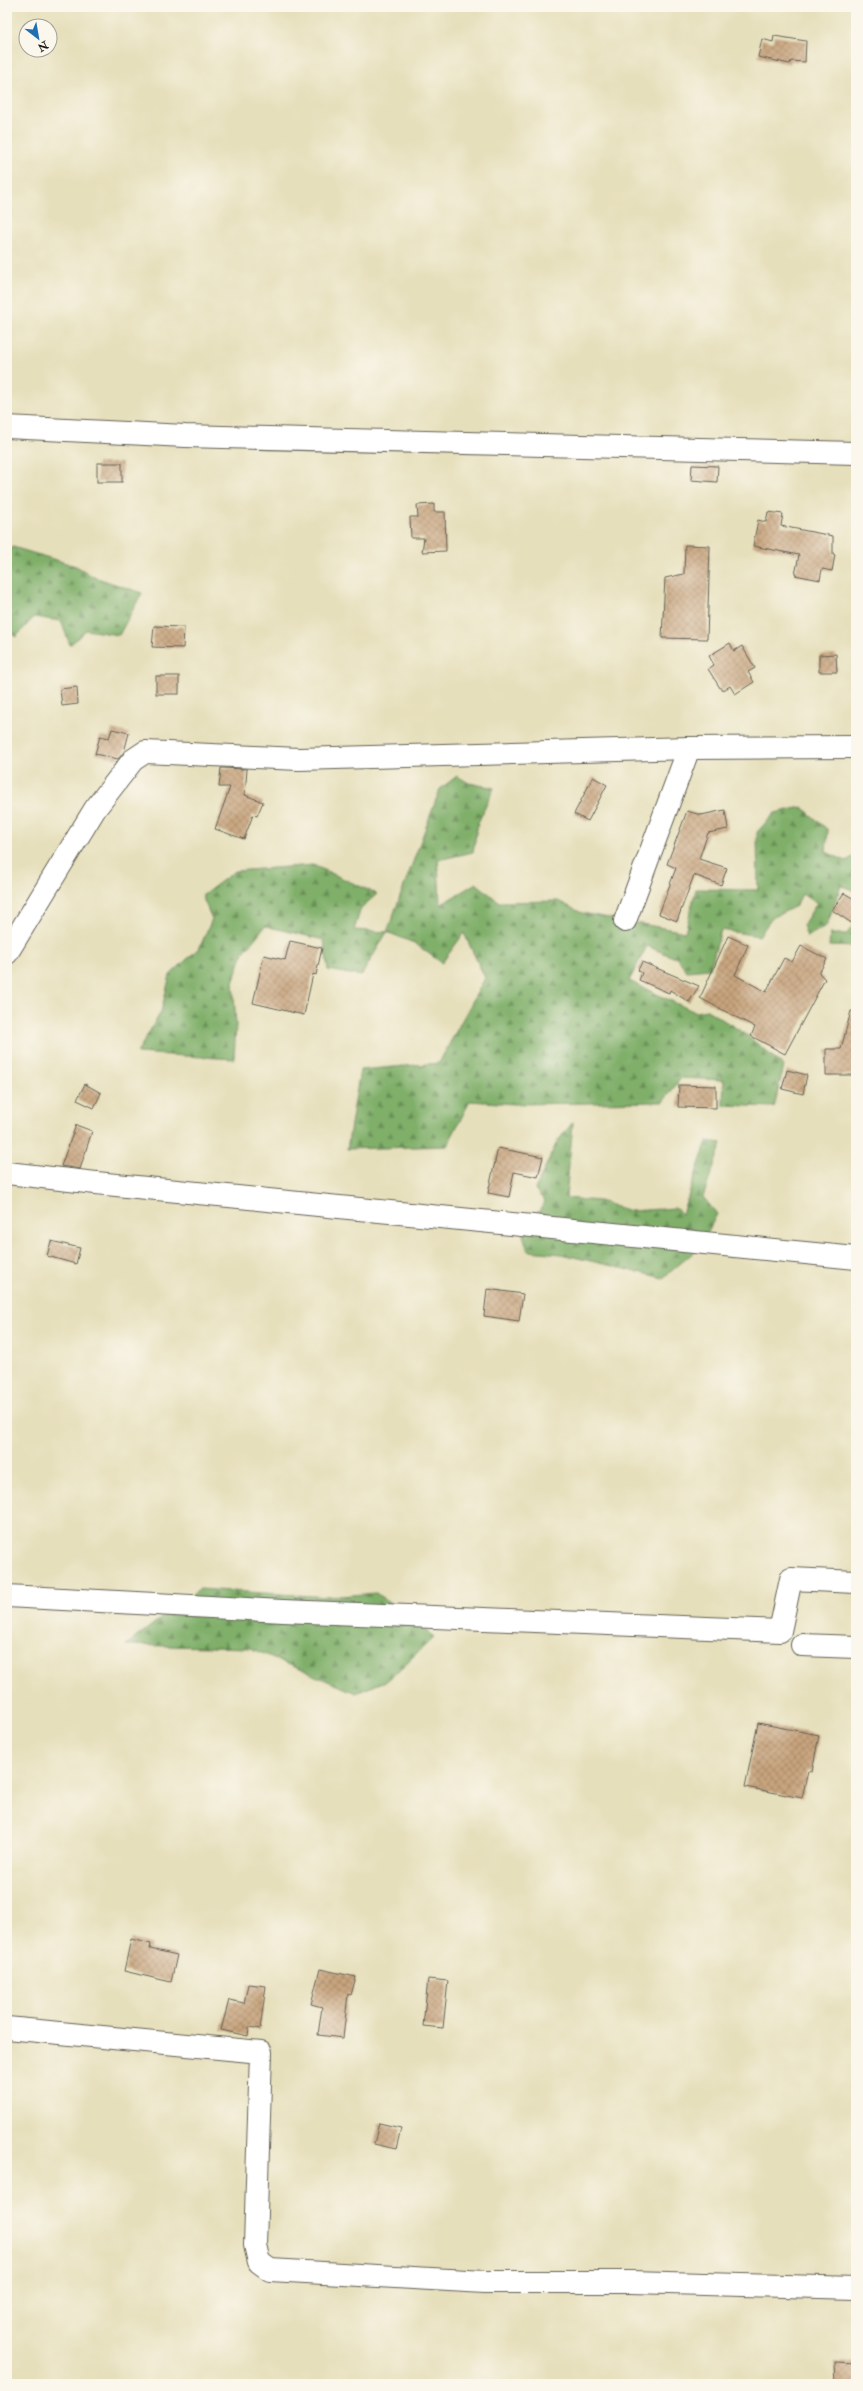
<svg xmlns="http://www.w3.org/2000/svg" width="863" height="2391" font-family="'IM FELL Double Pica',serif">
	<defs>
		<pattern id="forest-firs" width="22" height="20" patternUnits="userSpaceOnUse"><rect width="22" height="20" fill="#7faf69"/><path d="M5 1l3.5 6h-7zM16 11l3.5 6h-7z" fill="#678e56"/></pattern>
		<pattern id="building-cross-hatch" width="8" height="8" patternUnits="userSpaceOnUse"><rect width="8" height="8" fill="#c8a47e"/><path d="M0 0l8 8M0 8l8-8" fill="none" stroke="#a28566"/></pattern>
	</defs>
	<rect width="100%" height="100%" fill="#fbf7ec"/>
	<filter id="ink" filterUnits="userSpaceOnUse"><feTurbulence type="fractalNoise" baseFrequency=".025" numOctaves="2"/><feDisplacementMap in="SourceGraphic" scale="8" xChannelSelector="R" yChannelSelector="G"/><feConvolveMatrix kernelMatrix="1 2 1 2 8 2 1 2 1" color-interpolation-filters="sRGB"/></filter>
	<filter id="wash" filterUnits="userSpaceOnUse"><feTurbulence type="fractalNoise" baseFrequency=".012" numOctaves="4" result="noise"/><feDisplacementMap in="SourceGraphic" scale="16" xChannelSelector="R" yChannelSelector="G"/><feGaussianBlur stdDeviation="0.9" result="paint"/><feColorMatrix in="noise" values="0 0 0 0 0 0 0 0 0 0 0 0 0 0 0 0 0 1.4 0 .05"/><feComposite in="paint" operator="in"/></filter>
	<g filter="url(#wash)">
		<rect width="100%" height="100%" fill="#e6dfbb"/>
		<g fill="url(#forest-firs)" stroke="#4e6642">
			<polygon points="13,547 76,566 94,577 142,593 119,635 86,630 70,645 61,621 34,617 16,637 7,631 7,553"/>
			<polygon points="457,776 469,783 494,788 478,823 473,852 438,860 440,905 476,883 499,902 558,901 582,913 685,932 696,889 758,890 757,832 775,813 802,807 828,830 826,852 846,861 856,855 856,891 841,886 827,925 807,937 803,925 817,903 802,894 796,906 772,918 759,936 721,930 710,969 687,971 678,959 647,946 629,981 695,1012 707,1010 744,1033 784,1066 774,1107 723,1105 724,1080 681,1078 663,1102 515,1104 470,1101 447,1146 347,1149 360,1070 439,1063 485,978 464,933 442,963 414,943 387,932 361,976 328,970 324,940 265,926 243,953 233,982 236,1024 234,1059 137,1053 161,1012 170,975 200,947 212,919 202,896 235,871 313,865 377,894 361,908 354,930 387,932 440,789"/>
			<polygon points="856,921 856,947 829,946 830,934 847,934"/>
			<polygon points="573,1122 566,1198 599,1201 630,1211 675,1208 682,1214 707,1141 722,1143 703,1197 717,1214 700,1247 663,1278 561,1254 528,1251 523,1235 545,1202 535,1189 557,1142"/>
			<polygon points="199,1589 328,1597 376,1593 434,1637 388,1680 356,1693 250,1648 126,1645"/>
		</g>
		<g id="blocks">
			<g fill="url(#building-cross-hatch)">
				<polygon points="774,36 806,41 805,62 791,61 790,64 758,57 762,39 773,42"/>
				<rect x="97" y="463" width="25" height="19"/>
				<polygon points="692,465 718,466 717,482 691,480"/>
				<polygon points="434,504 434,512 445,512 446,551 422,552 424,538 411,538 410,517 418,517 417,505"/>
				<polygon points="768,512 783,514 781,526 833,536 833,554 835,555 832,571 822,569 820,580 795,575 799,555 753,546 758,520 766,522"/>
				<polygon points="685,545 710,546 707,639 662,638 665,578 684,574"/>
				<polygon points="154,626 184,627 183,648 152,647"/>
				<polygon points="730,643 734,651 742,646 755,668 748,672 754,682 735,694 730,686 722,691 708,669 714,665 709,656"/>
				<polygon points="836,654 837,672 819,672 819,655"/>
				<rect x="156" y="676" width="23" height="18"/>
				<polygon points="77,687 78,704 62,706 60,689"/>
				<polygon points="112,729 129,733 124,752 118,759 95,754 100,736 109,738"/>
				<polygon points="221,768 247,769 245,795 263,802 257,816 253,815 244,839 215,829 230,787 219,787"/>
				<polygon points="593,777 607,785 588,821 574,814"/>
				<polygon points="725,810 728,829 708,833 699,859 727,868 721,885 694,875 677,921 659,914 676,868 667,864 687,811 701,815"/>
				<polygon points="844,893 856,900 856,926 832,910"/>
				<polygon points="728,936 748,945 735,975 766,992 784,958 792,962 801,946 827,959 819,973 825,979 785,1054 751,1036 755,1027 700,998"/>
				<polygon points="290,941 322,948 316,975 313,974 304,1015 253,1003 264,955 285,960"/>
				<polygon points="642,962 699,986 689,1002 670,990 669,993 639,980 642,973 638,970"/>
				<polygon points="851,1011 856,1011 856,1075 826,1075 826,1049 841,1049"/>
				<polygon points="787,1070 807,1075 803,1094 782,1089"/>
				<polygon points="85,1084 101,1093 94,1108 77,1100"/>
				<polygon points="679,1085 716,1086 716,1108 678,1107"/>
				<polygon points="76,1125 92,1131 80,1169 61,1166"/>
				<polygon points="498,1148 543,1157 538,1177 514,1172 509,1197 488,1193"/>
				<polygon points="51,1241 80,1248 76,1264 47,1256"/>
				<polygon points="487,1289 523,1294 519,1321 484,1316"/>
				<polygon points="758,1723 819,1735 812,1772 808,1771 802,1798 745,1787"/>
				<polygon points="131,1939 151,1944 150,1949 177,1955 171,1982 124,1971"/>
				<polygon points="320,1969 356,1977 351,1995 348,1994 343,2038 318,2035 322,2007 311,2004"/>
				<polygon points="428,1979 448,1981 443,2028 423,2026"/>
				<polygon points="248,1984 266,1986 260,2029 249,2027 248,2036 221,2030 229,2000 244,2003"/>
				<polygon points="379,2123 401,2128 396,2149 374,2144"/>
				<polygon points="835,2362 856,2363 856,2384 836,2384"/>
			</g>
		</g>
	</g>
	<g filter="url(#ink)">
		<use href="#blocks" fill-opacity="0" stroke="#636054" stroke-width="1"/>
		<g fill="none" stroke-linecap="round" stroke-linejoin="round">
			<g stroke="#636054" stroke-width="24">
				<g id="minor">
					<polyline points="7,427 185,436 856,453"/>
					<polyline points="625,921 689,748"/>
					<polyline points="7,953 95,809 133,760 145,752 299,759 689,748 856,747"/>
					<polyline points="7,1173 96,1183 856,1258"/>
					<polyline points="7,1596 283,1611 780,1631 791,1579 856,1582"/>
					<polyline points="802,1645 856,1647"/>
					<polyline points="7,2028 261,2052 255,2245 259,2262 270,2270 485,2282 631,2282 856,2288"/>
				</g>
			</g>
			<use href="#minor" stroke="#fff" stroke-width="22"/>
		</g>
	</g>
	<rect width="863" height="2391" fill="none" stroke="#fbf7ec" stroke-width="24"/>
	<g transform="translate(38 38) rotate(149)"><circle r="19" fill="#fbf7ec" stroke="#a29f99"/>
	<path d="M0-3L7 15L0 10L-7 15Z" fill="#1f6fb2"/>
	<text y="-6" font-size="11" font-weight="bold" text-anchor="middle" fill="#1c1c1c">N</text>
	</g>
</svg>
